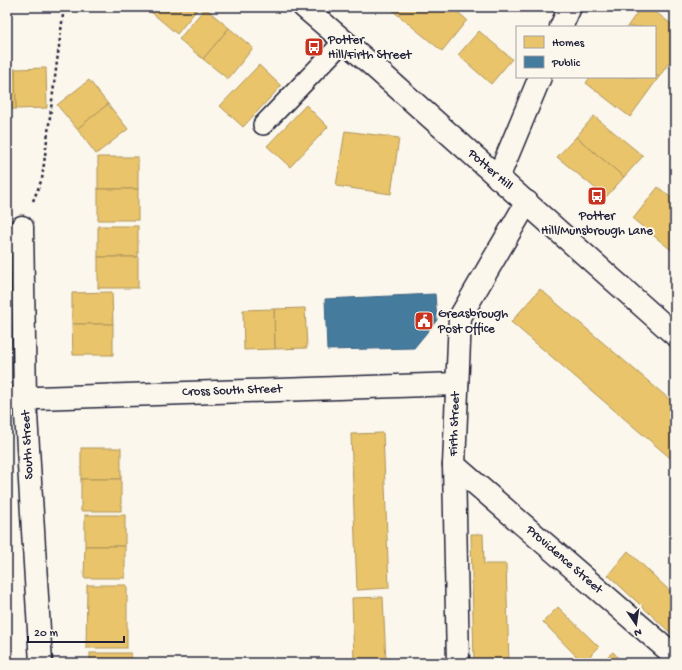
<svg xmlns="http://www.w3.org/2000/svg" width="682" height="670" font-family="'Gochi Hand',sans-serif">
	<rect width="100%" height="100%" fill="#fbf7ec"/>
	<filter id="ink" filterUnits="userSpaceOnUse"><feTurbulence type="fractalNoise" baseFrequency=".025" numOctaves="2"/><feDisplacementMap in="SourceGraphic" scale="8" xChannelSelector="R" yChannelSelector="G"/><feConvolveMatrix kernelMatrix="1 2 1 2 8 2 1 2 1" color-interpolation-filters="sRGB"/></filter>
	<g filter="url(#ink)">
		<g fill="#e9c46a" stroke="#ad935c">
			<polygon points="145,7 199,7 177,34"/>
			<polygon points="396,7 452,7 467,20 442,51 393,11"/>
			<polygon points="641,7 649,7 675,27 675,54 659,77 655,74 655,27 627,27"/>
			<polygon points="205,8 229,28 203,59 179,39"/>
			<polygon points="229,28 253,48 228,79 203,59"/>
			<polygon points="479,31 512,59 491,84 458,55"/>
			<polygon points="259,65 281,86 243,127 220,106"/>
			<polygon points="46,68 47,108 16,109 15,69"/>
			<polygon points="15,69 16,109 7,109 7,70"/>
			<polygon points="655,74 659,77 630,117 586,83 590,77 655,77"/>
			<polygon points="89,80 108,104 77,129 57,105"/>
			<polygon points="108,104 128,129 96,154 77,129"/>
			<polygon points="306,105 328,127 290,167 267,146"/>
			<polygon points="594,116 643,156 624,177 576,137"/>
			<polygon points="345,131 399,138 391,194 336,186"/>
			<polygon points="576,137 624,177 606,197 557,157"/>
			<rect x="98" y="157" width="40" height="32"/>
			<polygon points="658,187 675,201 675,253 633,219"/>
			<rect x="98" y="189" width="40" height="31"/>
			<rect x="98" y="226" width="40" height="31"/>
			<rect x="98" y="257" width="40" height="31"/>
			<polygon points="540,289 675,404 675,462 511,322"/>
			<polygon points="112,292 113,324 72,324 72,293"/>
			<polygon points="305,308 307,348 275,349 274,309"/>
			<polygon points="274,309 275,349 244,350 243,310"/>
			<polygon points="72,324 113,324 113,355 73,355"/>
			<polygon points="383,433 389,588 357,590 351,434"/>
			<rect x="81" y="448" width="40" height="31"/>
			<rect x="81" y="479" width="40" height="32"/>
			<rect x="85" y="515" width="40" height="31"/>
			<polygon points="471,534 483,534 484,564 506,564 509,663 474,663"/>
			<polygon points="85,546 125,546 125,578 84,578"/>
			<polygon points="628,551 675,596 675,637 608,575"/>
			<polygon points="87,585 127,585 127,648 86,648"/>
			<polygon points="383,597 386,663 354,663 352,598"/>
			<polygon points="558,607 599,647 583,663 543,622"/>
			<polygon points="613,652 623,663 600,663"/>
			<rect x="90" y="653" width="41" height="10"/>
		</g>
		<polygon fill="#457b9d" stroke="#3a6080" points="435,294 437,320 414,348 327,350 325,299"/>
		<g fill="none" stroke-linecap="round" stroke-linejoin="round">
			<g stroke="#22223b" stroke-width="22">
				<polyline id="service" points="263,125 344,41"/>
			</g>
			<g stroke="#22223b" stroke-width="25">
				<g id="minor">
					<polyline points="561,27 570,7"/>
					<polyline points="498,178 540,77"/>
					<polyline points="22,227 25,398 41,663"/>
					<polyline points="7,399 457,384"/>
					<polyline points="454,465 675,656"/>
					<polyline points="458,663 454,465 460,317 527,202"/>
				</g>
			</g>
			<g stroke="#22223b" stroke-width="25">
				<polyline id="secondary" points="304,7 372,65 675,335"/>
			</g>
			<polyline stroke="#22223b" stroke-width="2.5" stroke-dasharray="3 3" stroke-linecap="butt" points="33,201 42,179 64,7"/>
			<use href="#service" stroke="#fbf7ec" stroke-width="19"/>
			<use href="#minor" stroke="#fbf7ec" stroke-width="22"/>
			<use href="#secondary" stroke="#fbf7ec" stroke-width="22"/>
		</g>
	</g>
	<defs>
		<g id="bus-square" transform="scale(1)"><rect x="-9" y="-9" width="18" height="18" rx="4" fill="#c8321e" stroke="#fbf7ec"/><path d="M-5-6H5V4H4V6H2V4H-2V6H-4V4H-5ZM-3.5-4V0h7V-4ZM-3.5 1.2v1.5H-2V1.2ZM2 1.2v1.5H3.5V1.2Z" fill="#fff"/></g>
		<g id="civic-square" transform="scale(1)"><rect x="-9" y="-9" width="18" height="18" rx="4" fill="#c8321e" stroke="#fbf7ec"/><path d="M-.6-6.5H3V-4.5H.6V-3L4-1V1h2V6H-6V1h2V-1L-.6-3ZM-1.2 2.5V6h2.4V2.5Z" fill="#fff"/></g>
	</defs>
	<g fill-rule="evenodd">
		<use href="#bus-square" x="314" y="47"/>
		<use href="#bus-square" x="597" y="196"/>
		<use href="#civic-square" x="424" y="321"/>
	</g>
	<g text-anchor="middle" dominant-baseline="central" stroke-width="4" stroke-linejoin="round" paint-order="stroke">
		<g font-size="13" fill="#22223b" stroke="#fbf7ec" text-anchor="start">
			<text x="328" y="40">Potter<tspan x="328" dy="15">Hill/Firth Street</tspan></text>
			<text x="597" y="216" text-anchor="middle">Potter<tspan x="597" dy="15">Hill/Munsbrough Lane</tspan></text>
			<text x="438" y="314">Greasbrough<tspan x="438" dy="15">Post Office</tspan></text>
		</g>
		<g font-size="13" fill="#22223b" stroke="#fbf7ec">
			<text transform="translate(490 170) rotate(41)">Potter Hill</text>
			<text transform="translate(232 391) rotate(-2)">Cross South Street</text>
			<text transform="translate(455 424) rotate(-88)">Firth Street</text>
			<text transform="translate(28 445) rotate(-93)">South Street</text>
			<text transform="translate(564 560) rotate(41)">Providence Street</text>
		</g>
	</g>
	<rect width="682" height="670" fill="none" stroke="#fbf7ec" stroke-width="24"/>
	<rect x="12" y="12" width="658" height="646" fill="none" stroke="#22223b" stroke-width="1.5" filter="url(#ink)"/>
	<rect x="516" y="26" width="140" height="52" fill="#fbf7ec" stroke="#a4a2a5"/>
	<rect x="524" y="36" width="20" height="12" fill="#e9c46a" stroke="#a4a2a5"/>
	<text x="552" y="46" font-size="12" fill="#22223b">Homes</text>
	<rect x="524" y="56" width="20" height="12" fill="#457b9d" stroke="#a4a2a5"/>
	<text x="552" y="66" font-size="12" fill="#22223b">Public</text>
	<g transform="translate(636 624) rotate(167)" stroke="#fbf7ec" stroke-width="3" paint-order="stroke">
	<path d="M0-3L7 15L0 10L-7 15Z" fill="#22223b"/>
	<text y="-6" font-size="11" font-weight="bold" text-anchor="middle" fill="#22223b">N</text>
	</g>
	<path d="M28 636v6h96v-6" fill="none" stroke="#22223b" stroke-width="2"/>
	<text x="34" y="636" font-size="12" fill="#22223b" stroke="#fbf7ec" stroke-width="3" paint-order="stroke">20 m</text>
</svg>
